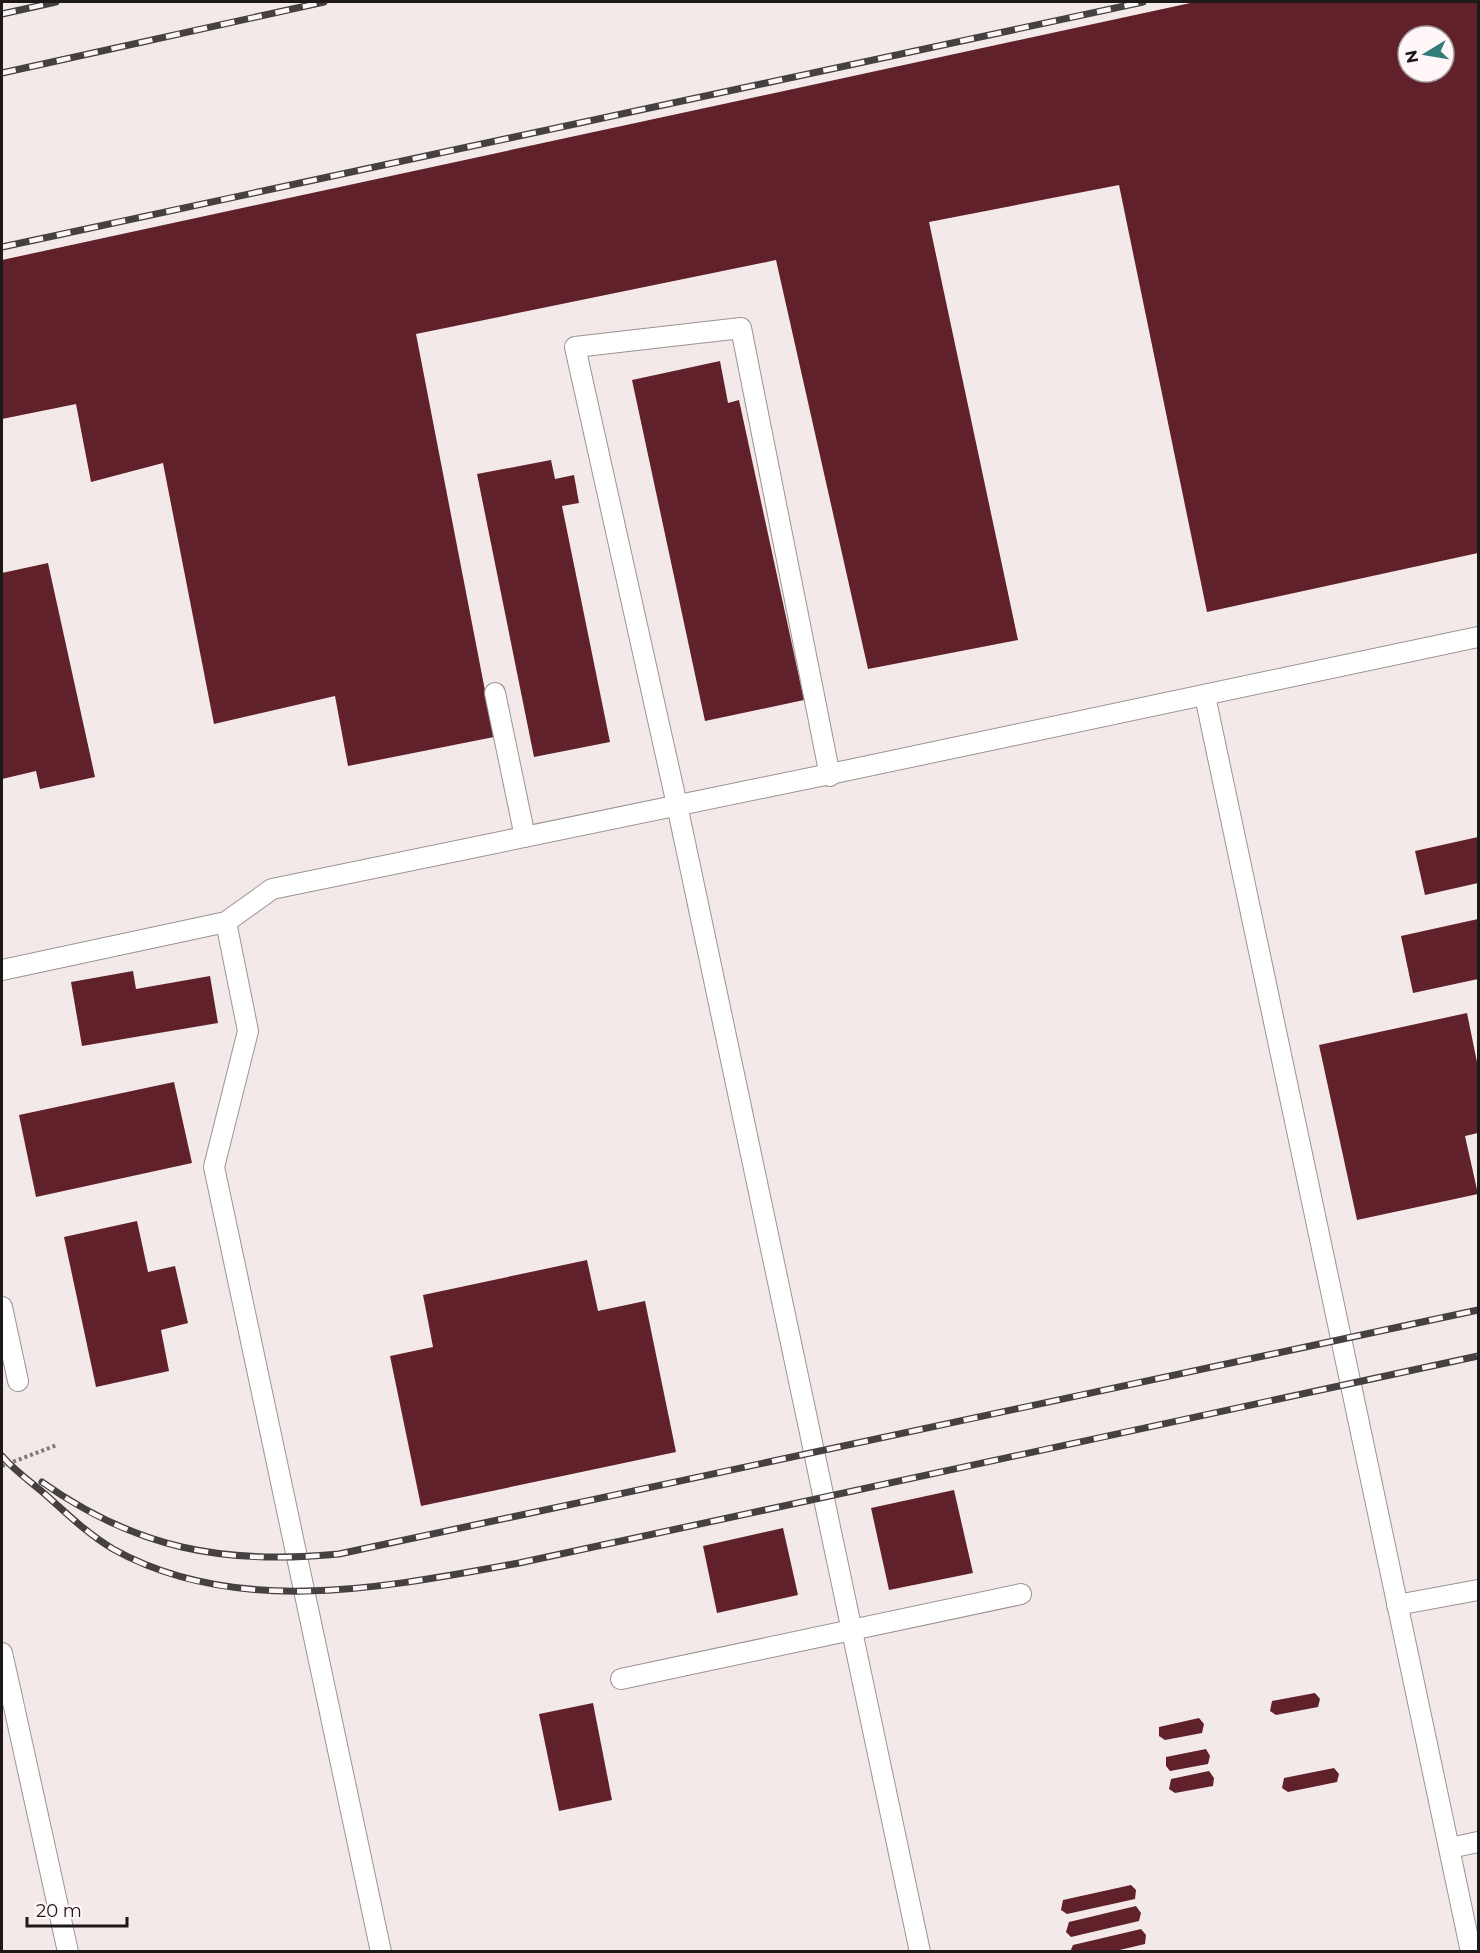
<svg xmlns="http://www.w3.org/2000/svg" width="1480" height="1953" font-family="Montserrat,sans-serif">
	<rect width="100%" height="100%" fill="#f3e9e9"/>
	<g fill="#61212b" fill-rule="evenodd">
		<path d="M1195 2H1478V553L1207 612 1119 185 929 222 1018 640 868 669 776 260 416 334 494 737 348 766 335 696 214 724 163 463 91 482 76 404 2 419V260ZM1408 36H1444V72H1408Z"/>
		<polygon points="720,361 728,403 739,400 804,700 705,721 632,380"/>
		<polygon points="551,460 555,479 574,475 579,503 562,506 610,742 534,757 477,474"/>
		<polygon points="48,563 95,777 40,789 36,771 2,779 2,573"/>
		<polygon points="1478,837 1478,883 1425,895 1415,851"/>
		<polygon points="1478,919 1478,979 1413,993 1401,936"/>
		<polygon points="133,971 136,989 210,976 218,1023 82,1046 71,982"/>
		<polygon points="1467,1013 1478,1067 1478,1133 1465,1136 1478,1194 1357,1220 1319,1045"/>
		<polygon points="174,1082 192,1163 36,1197 19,1115"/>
		<polygon points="137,1221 148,1272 175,1266 188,1323 161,1330 169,1371 96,1387 64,1237"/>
		<polygon points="587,1260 598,1311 645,1301 676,1452 421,1506 390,1356 433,1347 423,1295"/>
		<polygon points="954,1490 973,1573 889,1590 871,1508"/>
		<polygon points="783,1528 798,1595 717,1613 703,1546"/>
		<polygon points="1315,1693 1320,1699 1318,1707 1276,1715 1270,1711 1272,1701"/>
		<polygon points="593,1703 612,1800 559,1811 539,1714"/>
		<polygon points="1199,1718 1204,1724 1202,1733 1165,1740 1159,1736 1159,1727"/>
		<polygon points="1206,1749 1210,1756 1208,1764 1170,1771 1166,1766 1166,1757"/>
		<polygon points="1334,1768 1339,1774 1337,1782 1288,1792 1282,1788 1284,1778"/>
		<polygon points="1209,1771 1214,1778 1213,1786 1175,1793 1169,1789 1171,1779"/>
		<polygon points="1131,1885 1136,1890 1135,1899 1067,1914 1061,1910 1063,1900"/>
		<polygon points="1136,1906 1141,1913 1139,1921 1071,1937 1066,1932 1069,1922"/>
		<polygon points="1141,1929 1146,1935 1145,1944 1111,1952 1070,1952 1073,1945"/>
	</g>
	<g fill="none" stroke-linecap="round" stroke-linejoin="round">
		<g stroke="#9c9393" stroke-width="22">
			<g id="service">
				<polyline points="495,693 525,837"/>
				<polyline points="1205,696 1471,1952"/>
				<polyline points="830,776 741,328 575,347 677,805 920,1952"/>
				<polyline points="226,922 248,1031 214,1167 381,1952"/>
				<path d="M2 970 226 922 272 889C674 807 1077 723 1478 637"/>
				<polyline points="2,1307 18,1381"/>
				<polyline points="1397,1605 1478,1590"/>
				<polyline points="2,1653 11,1693"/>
				<polyline points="621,1679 1021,1594"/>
				<polyline points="2,1695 11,1693 68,1952"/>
				<polyline points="1450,1848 1478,1842"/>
			</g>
		</g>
		<polyline stroke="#807979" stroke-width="4" stroke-dasharray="3 3" stroke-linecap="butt" points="2,1466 57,1445"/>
		<use href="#service" stroke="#fff" stroke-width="20"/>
		<g stroke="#464141" stroke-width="7">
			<g id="rail">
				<polyline points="2,14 56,2"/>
				<polyline points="2,73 324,2"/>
				<polyline points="2,247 1143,2"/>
				<path d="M2 1456C15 1471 31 1482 46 1495 67 1514 88 1534 113 1549 237 1618 387 1587 519 1563L1478 1356"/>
				<path d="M42 1482C137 1549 224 1565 339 1554L1478 1310"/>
			</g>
		</g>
		<use href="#rail" stroke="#fff6f7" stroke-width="4.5" stroke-dasharray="14" stroke-linecap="butt"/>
	</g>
	<rect width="1480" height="1953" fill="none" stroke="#1d1919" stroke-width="6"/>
	<g transform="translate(1426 54) rotate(259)"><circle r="28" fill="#fff6f7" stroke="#a59e9e" stroke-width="1.5"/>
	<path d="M0-4.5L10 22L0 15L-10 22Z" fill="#337c7b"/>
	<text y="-9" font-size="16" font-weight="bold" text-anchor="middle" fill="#1d1919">N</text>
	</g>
	<path d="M27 1917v9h100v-9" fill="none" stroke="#1d1919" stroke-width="3"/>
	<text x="36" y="1917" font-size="18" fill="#1d1919" stroke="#fff6f7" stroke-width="4.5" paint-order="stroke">20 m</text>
</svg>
